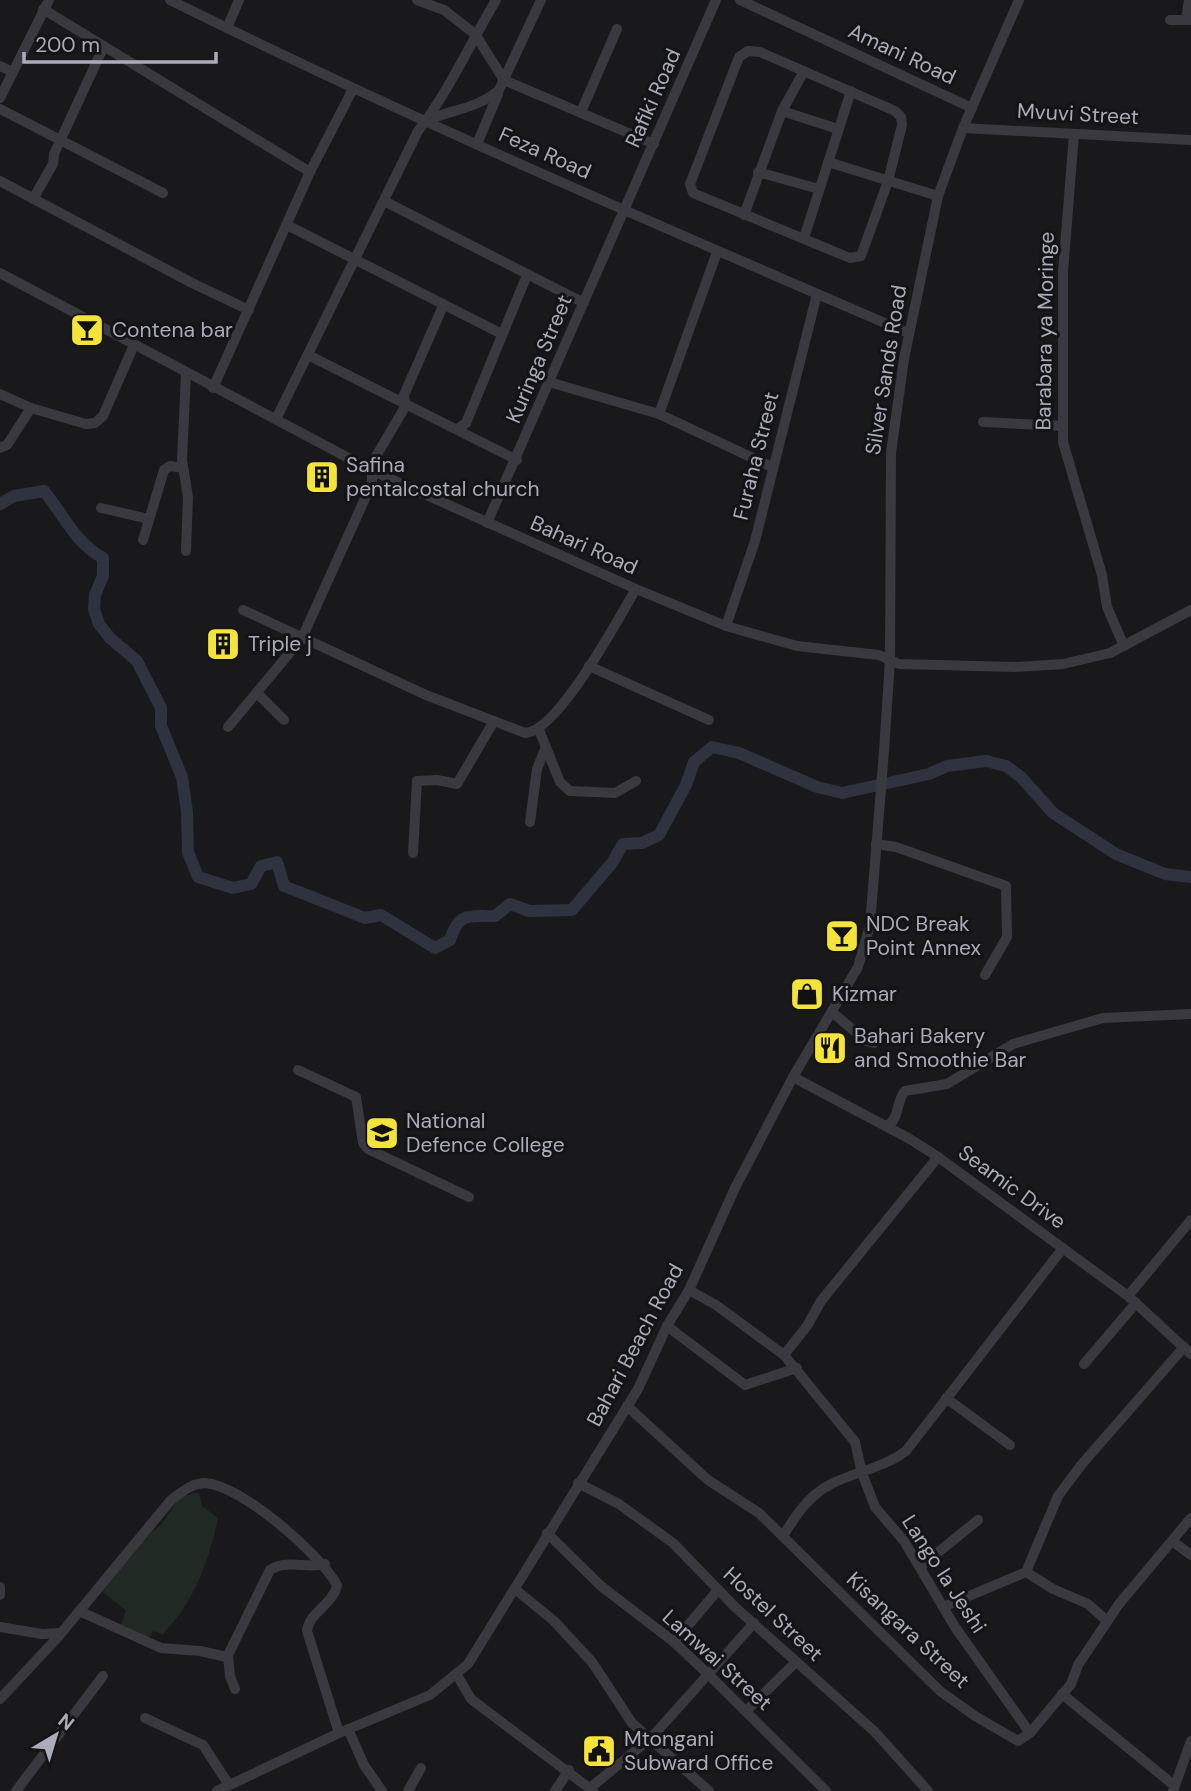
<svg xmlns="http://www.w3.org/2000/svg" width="1191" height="1791" font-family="'DM Sans',sans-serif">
	<rect width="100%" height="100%" fill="#19181b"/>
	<path fill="#202923" d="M199 1493 202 1506 218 1518C208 1563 195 1601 163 1634L153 1631 148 1639 121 1625 126 1610 101 1591 151 1532C174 1520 167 1494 199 1493Z"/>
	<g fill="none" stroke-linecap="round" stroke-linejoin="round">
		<path stroke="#2e333f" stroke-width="12" d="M0 504 14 496 44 491C63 514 75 543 103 558V576L95 595 94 609 99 624 110 638 137 661 161 708V726L182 777 187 812 188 852 198 877 233 888 251 884 261 866 277 862 284 886 365 918 381 915 435 948 450 940C459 911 469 917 495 916L510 904 529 911 572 910 612 863 623 844 642 843 659 835 686 785 694 762 712 747 739 753 817 787 842 793 929 774 947 766 986 761 1006 766 1021 777 1053 813 1116 854 1165 874 1191 877"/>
		<g stroke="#3a3940" stroke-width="10">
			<path d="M170 0C412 120 660 226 908 333"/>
			<polyline points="417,0 444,10 475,34 504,80 654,144"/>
			<polyline points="740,0 972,108"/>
			<polyline points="43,9 310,172"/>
			<polyline points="1170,20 1191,20"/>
			<polyline points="1186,20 1189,0"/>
			<polyline points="227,28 239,0"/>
			<polygon points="748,51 760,52 895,111 901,117 902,125 888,181 861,256 850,258 693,193 690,184 739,57"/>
			<polyline points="0,66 13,72"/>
			<polyline points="0,98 49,0"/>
			<polyline points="0,109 163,193"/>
			<polyline points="782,111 838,129"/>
			<polyline points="581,112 617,29"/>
			<path d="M428 120C453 109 477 109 499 90L541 0"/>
			<polyline points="963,128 1191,140"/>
			<polyline points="1074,134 1063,272 1063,442 1102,575 1107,607 1124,646"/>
			<polyline points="477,144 498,94"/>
			<polyline points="828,162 938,196"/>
			<polyline points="758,172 819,189"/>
			<polyline points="0,181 192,283 249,310"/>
			<polyline points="33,199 53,164 54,154 104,46"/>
			<polyline points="384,201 584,303"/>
			<polyline points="744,215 782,111 804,71"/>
			<polyline points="287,225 502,334"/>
			<polyline points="804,238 851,91"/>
			<polyline points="0,273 373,471 636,589 726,626 797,646 879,655 899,664 1015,667 1063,664 1110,653 1191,610"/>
			<polyline points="308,355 517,460"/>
			<polyline points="549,382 659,414 772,467"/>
			<polyline points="213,388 310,172 353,89"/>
			<polyline points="0,394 31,408 86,424 95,423 103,416 134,345"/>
			<polyline points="659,414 717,252"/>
			<path d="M276 419 418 131C449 91 470 44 496 0"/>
			<polyline points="983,422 1063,426"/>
			<polyline points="459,428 466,423 527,275"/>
			<polyline points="0,448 7,445 31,408"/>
			<polyline points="101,508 149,519"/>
			<polyline points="487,523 716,0"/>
			<polyline points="143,540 164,470 170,466 183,468"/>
			<polyline points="186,551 188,497 182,460 186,373"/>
			<path d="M243 610 426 695 525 733C558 732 618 619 636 589"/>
			<polyline points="726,626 755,541 817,294"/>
			<polyline points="589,666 709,720"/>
			<polyline points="258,694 284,720"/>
			<polyline points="228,727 302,638 372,483 372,463 405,407 404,395 443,306"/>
			<polyline points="539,730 560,782 570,791 615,793 636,781"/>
			<polyline points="530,822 537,769 545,749"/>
			<polyline points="876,844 896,847 1006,886 1007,937 985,975"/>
			<polyline points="413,853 417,781 437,780 457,784 494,721"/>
			<polyline points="832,1012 866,1041 874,1043"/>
			<polyline points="298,1070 356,1097 363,1143 368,1149 469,1197"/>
			<polyline points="793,1077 910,1139 938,1157 1128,1296 1191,1354"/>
			<path d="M887 1126C901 1117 895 1102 905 1091L947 1084 1013 1044 1103 1018 1191 1014"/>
			<polyline points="689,1290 716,1305 784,1355 855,1442 862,1473 875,1507 904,1541 955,1627 1030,1733"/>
			<polyline points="1128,1296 1191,1220"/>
			<polyline points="667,1326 745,1385 797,1368"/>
			<polyline points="784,1355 807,1326 821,1301 938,1157"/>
			<polyline points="1084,1364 1136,1303"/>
			<polyline points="946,1398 1010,1445"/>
			<polyline points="627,1406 708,1480 759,1513 940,1691 975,1716 1018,1741 1030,1733 1071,1684 1078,1665 1119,1604 1191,1518"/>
			<polyline points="578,1483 619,1504 673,1543 735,1607 875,1732 928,1791"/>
			<polyline points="547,1533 601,1586 674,1642 709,1675 826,1791"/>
			<path d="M783 1536C796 1515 808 1496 831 1484 855 1472 883 1468 906 1451L1063 1248"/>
			<polyline points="1172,1541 1191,1555"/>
			<polyline points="920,1567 978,1520"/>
			<polyline points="1026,1572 1058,1496 1082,1464 1184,1347"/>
			<polyline points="0,1587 0,1595"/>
			<polyline points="515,1589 554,1621 592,1662 632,1723 709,1791"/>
			<polyline points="943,1607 1026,1572 1053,1589 1088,1604 1107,1621"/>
			<path d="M79 1611 161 1648 200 1651 227 1657 270 1570C287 1559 306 1569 325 1564"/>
			<polyline points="0,1627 42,1634 61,1633"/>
			<polyline points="674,1642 718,1590"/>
			<polyline points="228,1656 230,1676 235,1689"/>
			<polyline points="457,1675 471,1699 593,1791"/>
			<polyline points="1062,1694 1175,1786"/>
			<path d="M0 1699 58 1637 171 1500C181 1493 191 1483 205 1483 241 1485 320 1554 337 1585 333 1605 309 1612 307 1631L339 1733"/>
			<polyline points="746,1711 796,1662"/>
			<polyline points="145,1718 203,1745 229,1785"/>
			<polyline points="348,1729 364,1765 382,1791"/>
			<polyline points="590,1788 651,1738 754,1623"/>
			<polyline points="16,1791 103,1676"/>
			<polyline points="217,1791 339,1733 430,1695 468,1664 638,1389 667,1326 689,1290 735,1188 793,1077 858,967 870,925 884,751 890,660 891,453 904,359 938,196 963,128 1019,0"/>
			<polyline points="408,1791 421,1768"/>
			<polyline points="555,1791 569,1770"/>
			<polyline points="1173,1791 1191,1741"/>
		</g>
	</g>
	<defs>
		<g id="bar-square" transform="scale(1.75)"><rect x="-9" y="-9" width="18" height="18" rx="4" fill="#f4e338" stroke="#141316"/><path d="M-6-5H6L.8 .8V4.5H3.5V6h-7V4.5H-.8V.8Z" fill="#111"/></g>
		<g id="building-square" transform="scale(1.75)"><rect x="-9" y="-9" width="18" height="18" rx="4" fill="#f4e338" stroke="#141316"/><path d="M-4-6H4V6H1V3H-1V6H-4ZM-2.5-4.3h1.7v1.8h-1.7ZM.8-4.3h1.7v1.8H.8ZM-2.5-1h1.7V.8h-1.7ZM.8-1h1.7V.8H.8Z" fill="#111"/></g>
		<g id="shop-square" transform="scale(1.75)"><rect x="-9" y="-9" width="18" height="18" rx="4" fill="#f4e338" stroke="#141316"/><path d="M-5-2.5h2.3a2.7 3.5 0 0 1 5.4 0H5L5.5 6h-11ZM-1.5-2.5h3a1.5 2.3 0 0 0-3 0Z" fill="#111"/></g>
		<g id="restaurant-square" transform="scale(1.75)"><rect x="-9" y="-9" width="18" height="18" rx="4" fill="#f4e338" stroke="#141316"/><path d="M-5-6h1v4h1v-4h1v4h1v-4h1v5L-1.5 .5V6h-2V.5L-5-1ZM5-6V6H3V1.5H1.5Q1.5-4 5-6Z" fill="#111"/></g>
		<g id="school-square" transform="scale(1.75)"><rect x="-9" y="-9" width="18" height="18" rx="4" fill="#f4e338" stroke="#141316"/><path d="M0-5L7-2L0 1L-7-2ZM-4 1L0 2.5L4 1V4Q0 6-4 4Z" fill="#111"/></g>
		<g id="civic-square" transform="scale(1.75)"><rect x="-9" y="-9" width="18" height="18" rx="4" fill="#f4e338" stroke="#141316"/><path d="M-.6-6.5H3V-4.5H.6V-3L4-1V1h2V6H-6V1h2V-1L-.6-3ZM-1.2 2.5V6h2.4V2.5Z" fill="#111"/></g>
	</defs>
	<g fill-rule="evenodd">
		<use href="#bar-square" x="87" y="330"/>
		<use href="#building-square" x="322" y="477"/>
		<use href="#building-square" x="223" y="644"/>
		<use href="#bar-square" x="842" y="936"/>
		<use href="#shop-square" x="807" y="994"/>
		<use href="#restaurant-square" x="830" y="1048"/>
		<use href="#school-square" x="382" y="1133"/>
		<use href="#civic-square" x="599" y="1751"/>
	</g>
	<g text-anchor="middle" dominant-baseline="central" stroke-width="6" stroke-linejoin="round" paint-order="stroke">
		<g font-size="21" fill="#abacba" stroke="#141316">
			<text transform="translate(902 54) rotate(25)">Amani Road</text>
			<text transform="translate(653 98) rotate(-66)">Rafiki Road</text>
			<text transform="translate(1078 114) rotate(3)">Mvuvi Street</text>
			<text transform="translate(545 153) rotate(24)">Feza Road</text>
			<text transform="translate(1045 331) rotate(-89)">Barabara ya Moringe</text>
			<text transform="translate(539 359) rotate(-67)">Kuringa Street</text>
			<text transform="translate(886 370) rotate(-81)">Silver Sands Road</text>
			<text transform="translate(756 456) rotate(-76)">Furaha Street</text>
			<text transform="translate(584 545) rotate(24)">Bahari Road</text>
			<text transform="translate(1012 1187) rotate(36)">Seamic Drive</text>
			<text transform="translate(635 1345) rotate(-62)">Bahari Beach Road</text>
			<text transform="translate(944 1574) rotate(57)">Lango la Jeshi</text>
			<text transform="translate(773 1614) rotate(43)">Hostel Street</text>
			<text transform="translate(908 1630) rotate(43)">Kisangara Street</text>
			<text transform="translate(717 1660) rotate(42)">Lamwai Street</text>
		</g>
		<g font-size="21" fill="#abacba" stroke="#141316" text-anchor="start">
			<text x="112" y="330">Contena bar</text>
			<text x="346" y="465">Safina<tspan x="346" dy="24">pentalcostal church</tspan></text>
			<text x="248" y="644">Triple j</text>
			<text x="866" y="924">NDC Break<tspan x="866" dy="24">Point Annex</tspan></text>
			<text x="832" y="994">Kizmar</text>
			<text x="854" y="1036">Bahari Bakery<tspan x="854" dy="24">and Smoothie Bar</tspan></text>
			<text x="406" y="1121">National<tspan x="406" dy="24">Defence College</tspan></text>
			<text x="624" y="1739">Mtongani<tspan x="624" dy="24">Subward Office</tspan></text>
		</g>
	</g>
	<g transform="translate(56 1735) rotate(38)" stroke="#141316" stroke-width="5" paint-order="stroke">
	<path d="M0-5L12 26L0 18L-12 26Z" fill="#abacba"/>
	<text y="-10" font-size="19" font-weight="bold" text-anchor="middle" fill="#abacba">N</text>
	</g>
	<path d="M24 52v10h192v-10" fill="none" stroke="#abacba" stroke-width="3.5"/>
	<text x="35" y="52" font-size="21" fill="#abacba" stroke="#141316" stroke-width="5" paint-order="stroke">200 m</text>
</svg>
